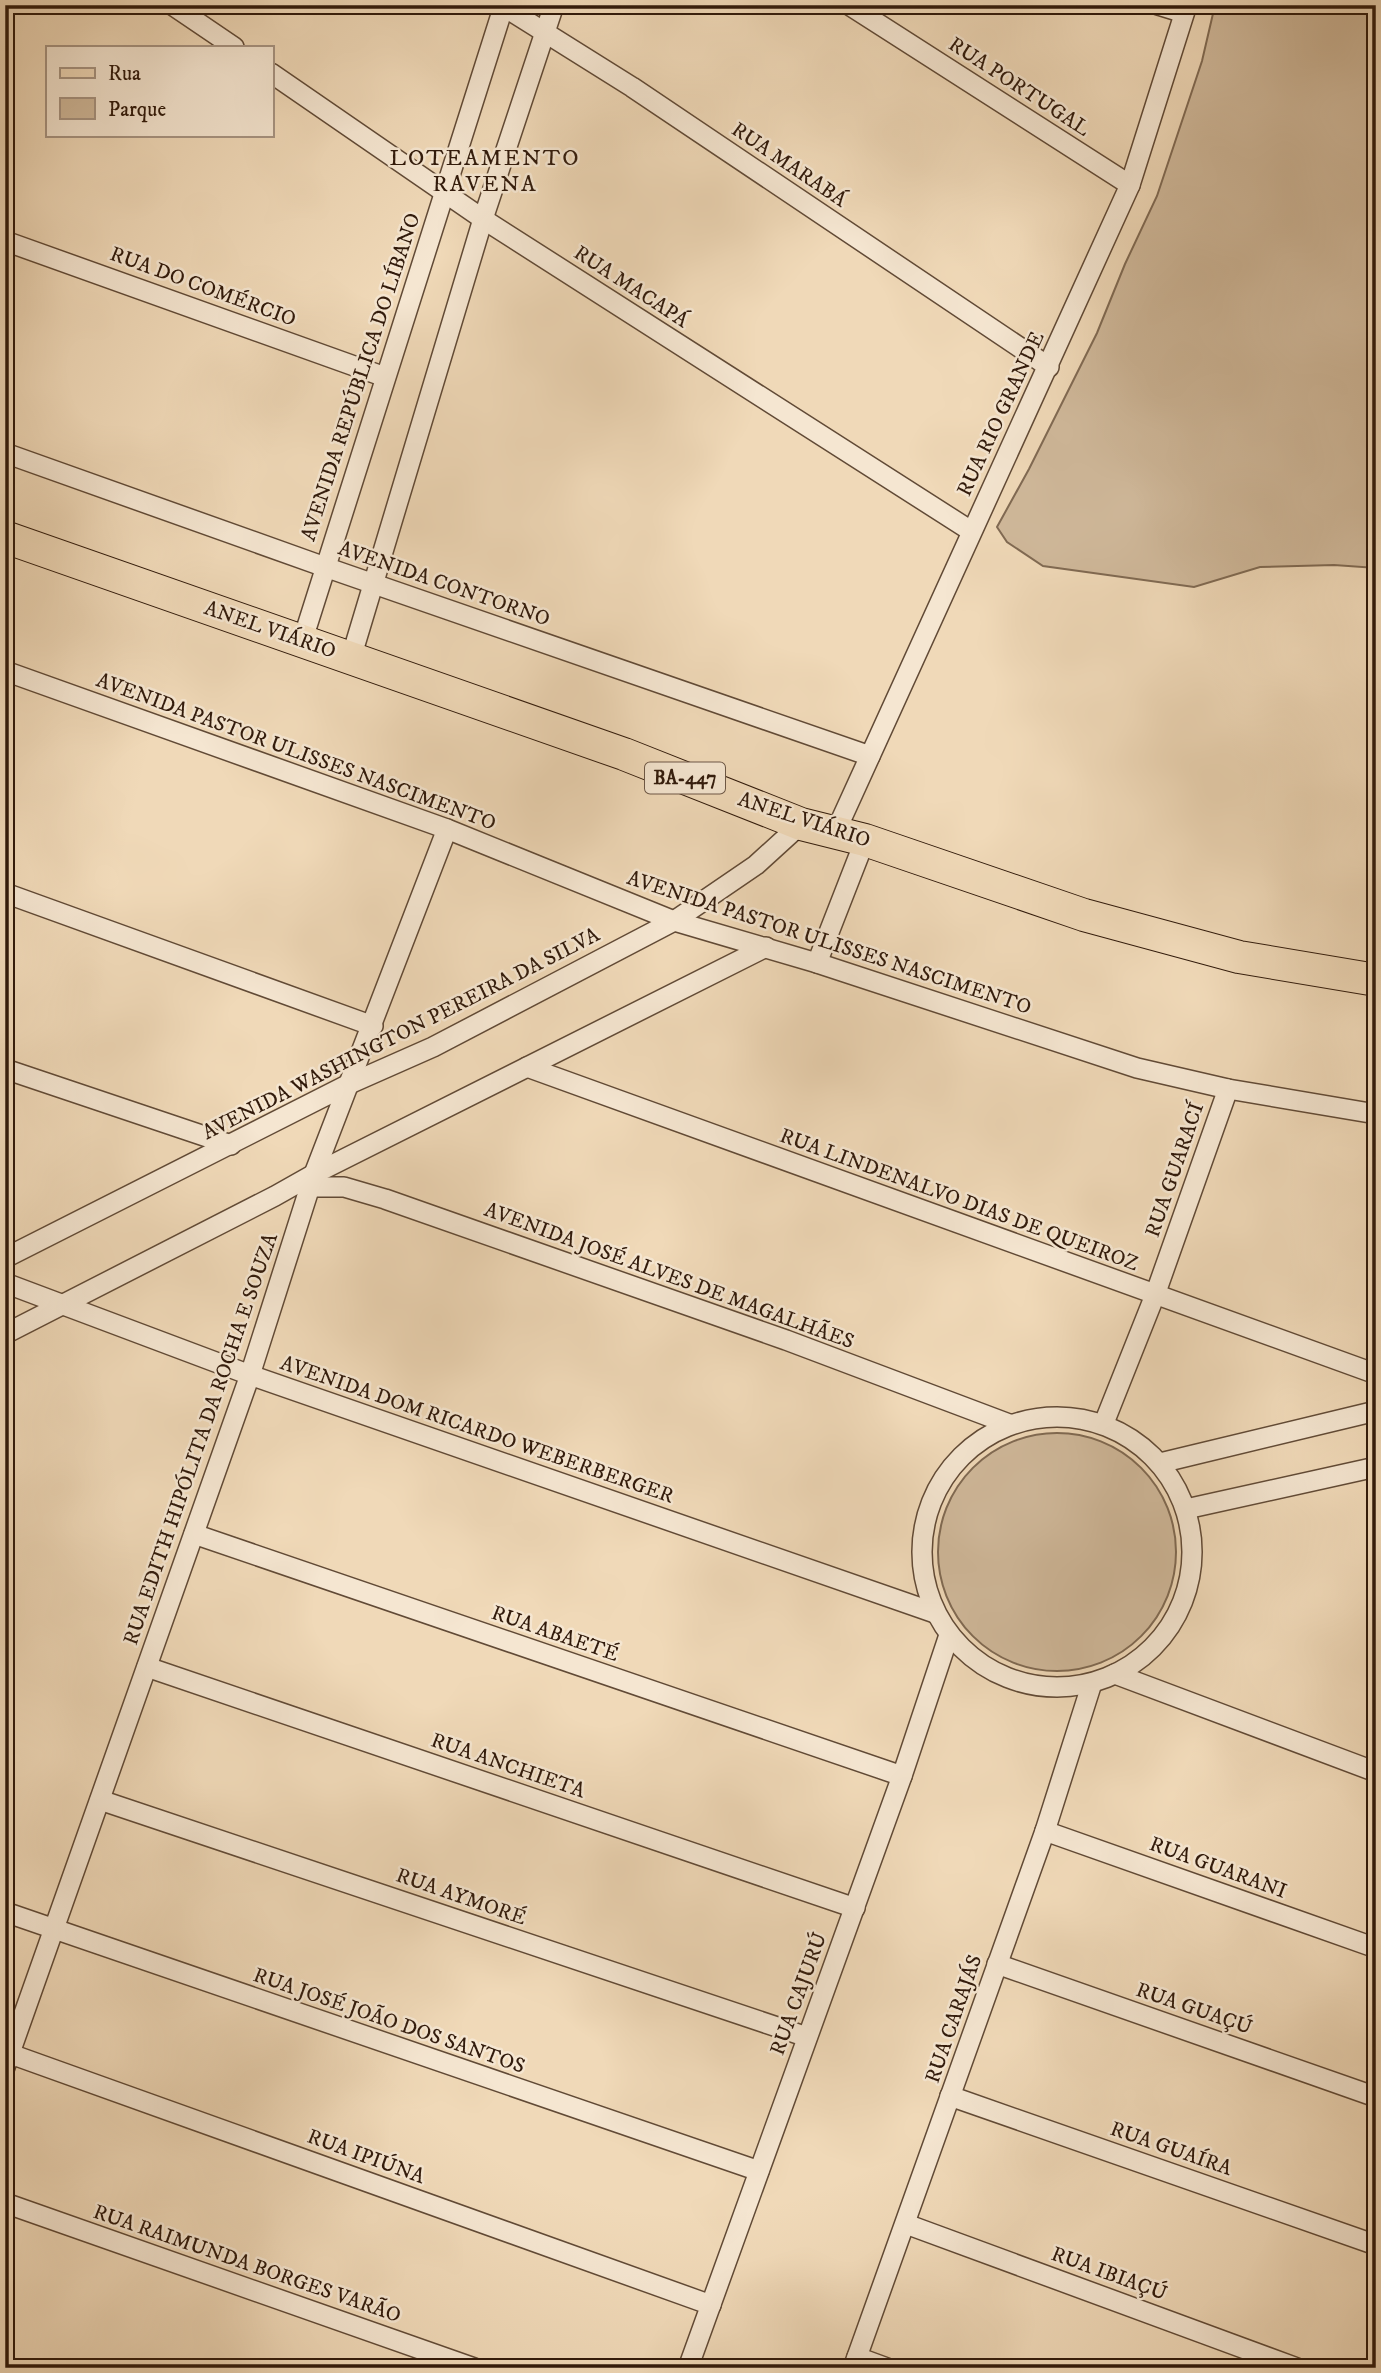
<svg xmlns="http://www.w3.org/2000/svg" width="1381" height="2373" font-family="'IM FELL DW Pica',serif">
	<rect width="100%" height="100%" fill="#f0d9b8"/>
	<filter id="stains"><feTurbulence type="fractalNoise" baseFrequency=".00286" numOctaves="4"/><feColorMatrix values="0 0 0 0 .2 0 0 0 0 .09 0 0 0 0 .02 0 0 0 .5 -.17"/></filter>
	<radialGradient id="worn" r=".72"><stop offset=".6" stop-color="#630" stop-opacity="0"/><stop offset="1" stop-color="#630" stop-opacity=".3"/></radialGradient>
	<g fill="#d0b99b" stroke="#806a53" stroke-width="2">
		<polygon points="1215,5 1376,5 1376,568 1334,565 1260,567 1194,587 1043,566 1007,542 997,527 1029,469 1097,333 1125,264 1157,196 1202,61"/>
		<circle cx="1057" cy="1552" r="119"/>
	</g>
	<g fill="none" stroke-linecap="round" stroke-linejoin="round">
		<g stroke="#614a36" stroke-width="22">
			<g id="minor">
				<polyline points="172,5 234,47"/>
				<polyline points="501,5 632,87 1049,367"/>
				<polyline points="849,5 1130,185"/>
				<polyline points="1158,5 1184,13"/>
				<polyline points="271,73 483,219 971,531"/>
				<polyline points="5,241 385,377"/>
				<polyline points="5,453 325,567 870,756"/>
				<polyline points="302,642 504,5"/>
				<polyline points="351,658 483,219 554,5"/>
				<polyline points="5,671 447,829 674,921 817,963 1137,1068 1228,1089 1376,1114"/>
				<polyline points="835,833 1130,185 1187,5"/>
				<polyline points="5,893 373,1026"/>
				<polyline points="817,963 865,840"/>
				<polyline points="527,1067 1376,1374"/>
				<polyline points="5,1069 231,1145"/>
				<polyline points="310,1187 344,1187 385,1199 786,1340 1009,1424"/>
				<polyline points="5,1258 347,1085 433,1047 674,921 756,865 801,824"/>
				<polyline points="5,1283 250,1375 935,1613"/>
				<polyline points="5,1334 275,1196 314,1174 766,947"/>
				<circle cx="1057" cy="1552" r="135"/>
				<polyline points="1104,1423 1155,1295 1228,1089"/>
				<polyline points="1160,1463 1376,1411"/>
				<polyline points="1186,1509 1376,1467"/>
				<polyline points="194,1534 902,1776"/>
				<polyline points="147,1667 855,1908"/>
				<polyline points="1115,1674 1376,1772"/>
				<polyline points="100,1800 807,2037"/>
				<polyline points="1045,1831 1376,1948"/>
				<polyline points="5,1912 759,2171"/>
				<polyline points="997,1964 1376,2097"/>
				<polyline points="5,2052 711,2305"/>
				<polyline points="5,2067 250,1375 314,1174 447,829"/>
				<polyline points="950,2096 1376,2245"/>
				<polyline points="5,2203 474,2368"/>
				<polyline points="906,2224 1297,2368"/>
				<polyline points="857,2357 887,2368"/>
				<polyline points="5,2366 11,2368"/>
				<polyline points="688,2368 902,1776 949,1635"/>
				<polyline points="853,2368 1045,1831 1092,1683"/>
			</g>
		</g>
		<g stroke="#311a0b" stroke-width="34">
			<polyline id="primary" points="5,537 624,754 801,824 865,840 1084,915 1239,957 1376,980"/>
		</g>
		<use href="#minor" stroke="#f5e6d1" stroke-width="19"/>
		<use href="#primary" stroke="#f0d9b8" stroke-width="32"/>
	</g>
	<g text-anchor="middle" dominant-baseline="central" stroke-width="5" stroke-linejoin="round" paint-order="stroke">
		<rect fill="#f5e6d1" stroke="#6c5746" stroke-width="2" x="645" y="762.5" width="80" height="31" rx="5"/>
		<g font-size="19" font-weight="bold" fill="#311a0b">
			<text x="685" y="778">BA-447</text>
		</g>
		<g font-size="21" fill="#311a0b" stroke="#f5e6d1">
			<text transform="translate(1019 87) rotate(33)">RUA PORTUGAL</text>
			<text transform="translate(789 165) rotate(34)">RUA MARABÁ</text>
			<text transform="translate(203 287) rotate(20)">RUA DO COMÉRCIO</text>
			<text transform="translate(631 287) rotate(33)">RUA MACAPÁ</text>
			<text transform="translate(361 377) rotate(-72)">AVENIDA REPÚBLICA DO LÍBANO</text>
			<text transform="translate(1001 414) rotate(-65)">RUA RIO GRANDE</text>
			<text transform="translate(444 584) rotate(19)">AVENIDA CONTORNO</text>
			<text transform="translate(270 630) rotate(19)">ANEL VIÁRIO</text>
			<text transform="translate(296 752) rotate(20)">AVENIDA PASTOR ULISSES NASCIMENTO</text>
			<text transform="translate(804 820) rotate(18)">ANEL VIÁRIO</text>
			<text transform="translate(829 943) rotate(18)">AVENIDA PASTOR ULISSES NASCIMENTO</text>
			<text transform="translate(401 1034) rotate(-27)">AVENIDA WASHINGTON PEREIRA DA SILVA</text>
			<text transform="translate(1175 1170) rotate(-71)">RUA GUARACÍ</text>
			<text transform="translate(959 1200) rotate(20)">RUA LINDENALVO DIAS DE QUEIROZ</text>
			<text transform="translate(669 1276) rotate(20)">AVENIDA JOSÉ ALVES DE MAGALHÃES</text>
			<text transform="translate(477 1430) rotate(19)">AVENIDA DOM RICARDO WEBERBERGER</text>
			<text transform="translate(201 1439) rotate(-71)">RUA EDITH HIPÓLITA DA ROCHA E SOUZA</text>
			<text transform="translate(555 1634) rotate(19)">RUA ABAETÉ</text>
			<text transform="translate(508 1766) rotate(19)">RUA ANCHIETA</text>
			<text transform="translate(1218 1868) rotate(20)">RUA GUARANI</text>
			<text transform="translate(461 1897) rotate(19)">RUA AYMORÉ</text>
			<text transform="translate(799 1994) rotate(-70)">RUA CAJURÚ</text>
			<text transform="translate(1194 2009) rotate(19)">RUA GUAÇÚ</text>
			<text transform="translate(954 2019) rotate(-71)">RUA CARAJÁS</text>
			<text transform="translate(389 2021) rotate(19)">RUA JOSÉ JOÃO DOS SANTOS</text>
			<text transform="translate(1171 2149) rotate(19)">RUA GUAÍRA</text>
			<text transform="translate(366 2157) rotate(20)">RUA IPIÚNA</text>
			<text transform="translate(247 2264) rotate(19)">RUA RAIMUNDA BORGES VARÃO</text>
			<text transform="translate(1109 2274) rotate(20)">RUA IBIAÇÚ</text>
		</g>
		<g font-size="23" letter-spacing="2" fill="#311a0b" stroke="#f5e6d1">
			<text x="485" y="158">LOTEAMENTO<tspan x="485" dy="26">RAVENA</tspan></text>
		</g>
	</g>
	<rect width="1381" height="2373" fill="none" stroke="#f0d9b8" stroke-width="28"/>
	<rect x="7" y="7" width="1367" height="2359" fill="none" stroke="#311a0b" stroke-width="3.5"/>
	<rect x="14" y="14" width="1353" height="2345" fill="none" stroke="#311a0b" stroke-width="2"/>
	<rect x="46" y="46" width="228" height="91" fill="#f5e6d1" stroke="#a79482" stroke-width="2"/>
	<rect x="60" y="68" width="35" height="10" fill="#f0d9b8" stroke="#a79482" stroke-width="2"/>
	<text x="108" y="80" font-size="21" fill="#311a0b">Rua</text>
	<rect x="60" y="98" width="35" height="21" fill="#d0b99b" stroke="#a79482" stroke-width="2"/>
	<text x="108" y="116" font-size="21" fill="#311a0b">Parque</text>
	<rect width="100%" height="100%" filter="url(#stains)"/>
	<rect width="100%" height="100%" fill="url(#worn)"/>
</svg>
